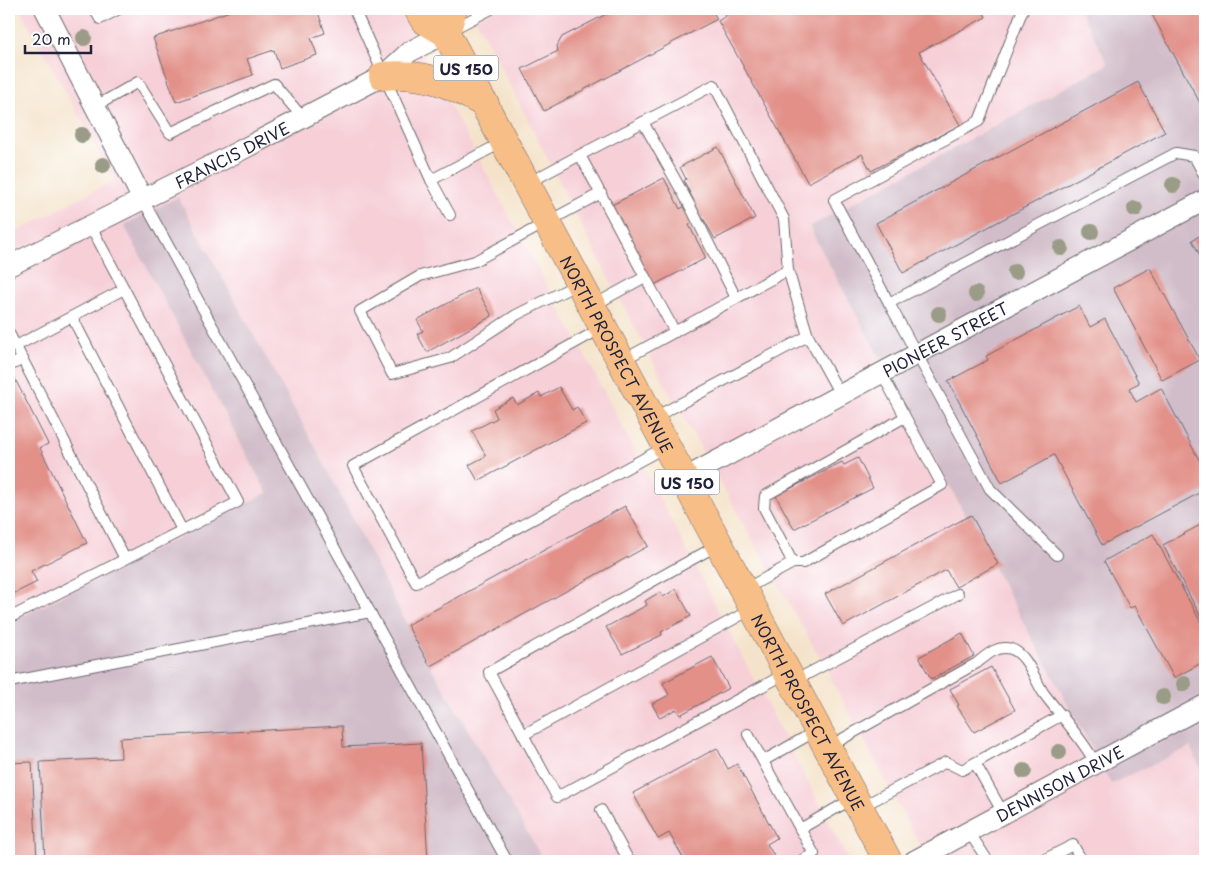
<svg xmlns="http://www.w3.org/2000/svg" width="1214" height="870" font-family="'Playpen Sans',sans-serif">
	<rect width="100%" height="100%" fill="#fff"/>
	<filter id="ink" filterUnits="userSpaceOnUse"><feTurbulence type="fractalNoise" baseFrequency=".02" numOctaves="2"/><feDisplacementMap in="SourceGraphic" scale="10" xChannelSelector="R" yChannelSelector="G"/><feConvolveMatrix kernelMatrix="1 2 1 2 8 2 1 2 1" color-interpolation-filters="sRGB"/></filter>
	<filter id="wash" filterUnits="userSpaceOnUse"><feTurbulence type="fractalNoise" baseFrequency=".0096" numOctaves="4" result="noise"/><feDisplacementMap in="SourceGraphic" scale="20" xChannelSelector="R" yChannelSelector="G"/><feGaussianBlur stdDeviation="1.12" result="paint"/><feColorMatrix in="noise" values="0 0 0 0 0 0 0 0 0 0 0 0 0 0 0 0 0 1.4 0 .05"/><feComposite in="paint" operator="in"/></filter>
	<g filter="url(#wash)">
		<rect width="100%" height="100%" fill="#f4e3ca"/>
		<g fill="#f6cfd7">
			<polygon points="20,9 398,9 590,365 849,861 544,861 407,625 324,463 178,197 125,226 267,493 9,623 9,236 114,180"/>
			<polygon points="471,9 1079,9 1108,64 809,227 1111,784 1190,747 1205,776 1205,861 928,861 824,665 673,399 592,246"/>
		</g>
		<g fill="#d1bdc9">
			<polygon points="1079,9 1205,9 1205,776 1190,747 1111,784 809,227 1108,64"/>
			<polygon points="178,197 324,463 407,625 544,861 9,861 9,623 267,493 124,225"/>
		</g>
		<g id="blocks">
			<g fill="#e29088">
				<polygon points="229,9 317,9 325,33 311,38 317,55 280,68 274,50 247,59 253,75 176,102 153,38 230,11"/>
				<polygon points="616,9 982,9 986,17 919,52 960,125 871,171 862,154 808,183 718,21 726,16 722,10 712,10 717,19 544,111 522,69 558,51 557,46 562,37"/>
				<polygon points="1149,9 1205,9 1205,112"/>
				<polygon points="1138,82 1165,132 903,273 876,223"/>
				<polygon points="718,147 755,218 715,239 703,218 689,225 706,258 652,286 610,206 664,178 680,209 694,201 684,181 686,179 680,167"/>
				<polygon points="1205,233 1205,265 1192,240"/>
				<polygon points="1150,268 1200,360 1162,380 1113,288"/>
				<polygon points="476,288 492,316 427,352 417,334 423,331 417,320"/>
				<polygon points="1079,306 1090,327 1105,319 1139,383 1129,388 1136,402 1161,388 1205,471 1205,490 1102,545 1054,455 1002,483 948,381 988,360 986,356"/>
				<polygon points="13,375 48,444 40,448 87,543 31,571 37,582 9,596 9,377"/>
				<polygon points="559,387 572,410 577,407 586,423 478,481 469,465 486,456 472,431 497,418 493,409 513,398 517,405 539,393 541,397"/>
				<polygon points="858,458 873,488 794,529 776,496 842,462 844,465"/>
				<polygon points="625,506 648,546 430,666 407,625"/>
				<polygon points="971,515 998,564 956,587 946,570 843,626 825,594"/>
				<polygon points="1202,524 1205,530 1205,625 1163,545"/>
				<polygon points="1153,534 1205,630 1205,661 1174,678 1135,606 1130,608 1104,561"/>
				<polygon points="676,589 691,616 661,632 662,635 622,654 606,627 647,605 645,601 660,592 663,597"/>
				<polygon points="962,633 974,656 931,679 919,657"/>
				<polygon points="712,657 729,688 680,715 676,709 660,718 652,704 669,695 663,683"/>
				<polygon points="991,667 1015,710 974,732 957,706 959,705 950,689"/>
				<polygon points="342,726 343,747 421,743 428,861 45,861 40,762 121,758 120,738"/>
				<polygon points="717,748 728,769 737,764 777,838 767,844 777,861 685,861 669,833 658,839 633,793"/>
				<polygon points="32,762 37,861 9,861 9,763"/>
			</g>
		</g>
	</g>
	<g filter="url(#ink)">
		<use href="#blocks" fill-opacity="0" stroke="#6c666d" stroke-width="1"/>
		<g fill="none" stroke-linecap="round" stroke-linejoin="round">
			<g stroke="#6c666d" stroke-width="12">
				<g id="service">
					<polyline points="94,9 100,19 119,9"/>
					<polyline points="354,9 431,180 450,215"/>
					<polyline points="453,29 491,9"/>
					<polyline points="96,106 138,82 170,133 274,84 303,118"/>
					<polyline points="643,122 689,204 736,298"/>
					<polyline points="580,155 714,85 784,219 788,270 808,336 841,396"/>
					<polyline points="431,180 503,142"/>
					<polyline points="528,183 580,155 645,277 594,305"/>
					<polyline points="143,200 507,861"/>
					<polyline points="645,277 675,332"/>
					<polyline points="580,283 516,315 450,358 392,374 360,311 420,276 475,261 601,193"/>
					<polyline points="889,303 834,200 979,121 1023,9"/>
					<polyline points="72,317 182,530"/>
					<polyline points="602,328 353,466 416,583 667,446"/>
					<polyline points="9,333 125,559"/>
					<polyline points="16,346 124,289"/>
					<polyline points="623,360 788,270"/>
					<polyline points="9,366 23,359"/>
					<polyline points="653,418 808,336"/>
					<polyline points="718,545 489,672 557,797 787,673"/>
					<polyline points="1057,555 990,489 889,303 1176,153 1194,156 1205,177"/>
					<polyline points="793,563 764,508 765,496 905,417"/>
					<polyline points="745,589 793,563 803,563 942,485 882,374"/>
					<polyline points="9,618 238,502 90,225"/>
					<polyline points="794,681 958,594"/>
					<polyline points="9,682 370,612"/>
					<polyline points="748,734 814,854 800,861"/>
					<polyline points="523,735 752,609"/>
					<path d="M828 747 977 663C987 655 997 645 1011 649 1028 654 1035 682 1045 695 1064 720 1081 737 1096 764"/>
					<polyline points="763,761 816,731"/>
					<polyline points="975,763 1003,813"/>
					<polyline points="861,807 946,762 962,770 1062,715"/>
					<polyline points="601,810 629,861"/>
					<polyline points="800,829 854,798"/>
					<polyline points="969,832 988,861"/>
					<polyline points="1041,861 1073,845 1082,861"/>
				</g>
			</g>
			<g stroke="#6c666d" stroke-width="22">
				<g id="minor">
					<polyline points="45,9 143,200"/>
					<path id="s1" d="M9 266 224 159 383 76 409 52 446 33"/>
					<path id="s2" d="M685 478 1205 200"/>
					<path id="s3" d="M914 861 1205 705"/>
				</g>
			</g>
			<g stroke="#6c666d" stroke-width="29">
				<g id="primary">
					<path id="s4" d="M418 9 424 20 446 33 888 861"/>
					<polyline points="446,33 453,9"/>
					<path d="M383 76C426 72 449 83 485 104"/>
				</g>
			</g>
			<use href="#service" stroke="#fff" stroke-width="10"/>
			<use href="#minor" stroke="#fff" stroke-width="20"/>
			<use href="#primary" stroke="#f7be87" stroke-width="28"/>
		</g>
		<g fill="#9a9c87">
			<circle cx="84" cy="38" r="8"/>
			<circle cx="82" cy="135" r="8"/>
			<circle cx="103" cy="165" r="8"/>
			<circle cx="1173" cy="185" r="8"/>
			<circle cx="1135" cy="209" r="8"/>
			<circle cx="1091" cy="232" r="8"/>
			<circle cx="1061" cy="248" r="8"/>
			<circle cx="1015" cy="272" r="8"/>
			<circle cx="976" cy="294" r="8"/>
			<circle cx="939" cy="314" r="8"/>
			<circle cx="1184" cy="684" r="8"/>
			<circle cx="1163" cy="697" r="8"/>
			<circle cx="1059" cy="752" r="8"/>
			<circle cx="1024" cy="771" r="8"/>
		</g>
	</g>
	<g text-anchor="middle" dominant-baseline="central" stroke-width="4.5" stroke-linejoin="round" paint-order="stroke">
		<g fill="#fff" stroke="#646476" stroke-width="1">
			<rect x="433.5" y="55.5" width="65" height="25" rx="4"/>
			<rect x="654.5" y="469.5" width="65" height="25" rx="4"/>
		</g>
		<g font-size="15" font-weight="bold" fill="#22223b">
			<text x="466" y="68">US 150</text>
			<text x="687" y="482">US 150</text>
		</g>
		<g font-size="16" fill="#22223b" stroke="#fff">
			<text stroke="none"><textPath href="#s1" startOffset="249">FRANCIS DRIVE</textPath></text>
			<text stroke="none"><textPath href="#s2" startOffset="295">PIONEER STREET</textPath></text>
			<text stroke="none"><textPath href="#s4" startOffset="402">NORTH PROSPECT AVENUE</textPath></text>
			<text stroke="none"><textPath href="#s4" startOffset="808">NORTH PROSPECT AVENUE</textPath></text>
			<text stroke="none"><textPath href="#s3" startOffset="165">DENNISON DRIVE</textPath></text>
		</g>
	</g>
	<rect width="1214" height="870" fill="none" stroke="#fff" stroke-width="30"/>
	<path d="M25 45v8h66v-8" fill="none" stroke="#22223b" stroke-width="2.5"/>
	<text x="32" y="45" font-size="15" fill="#22223b" stroke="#ffffff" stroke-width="4" paint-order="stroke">20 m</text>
</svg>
